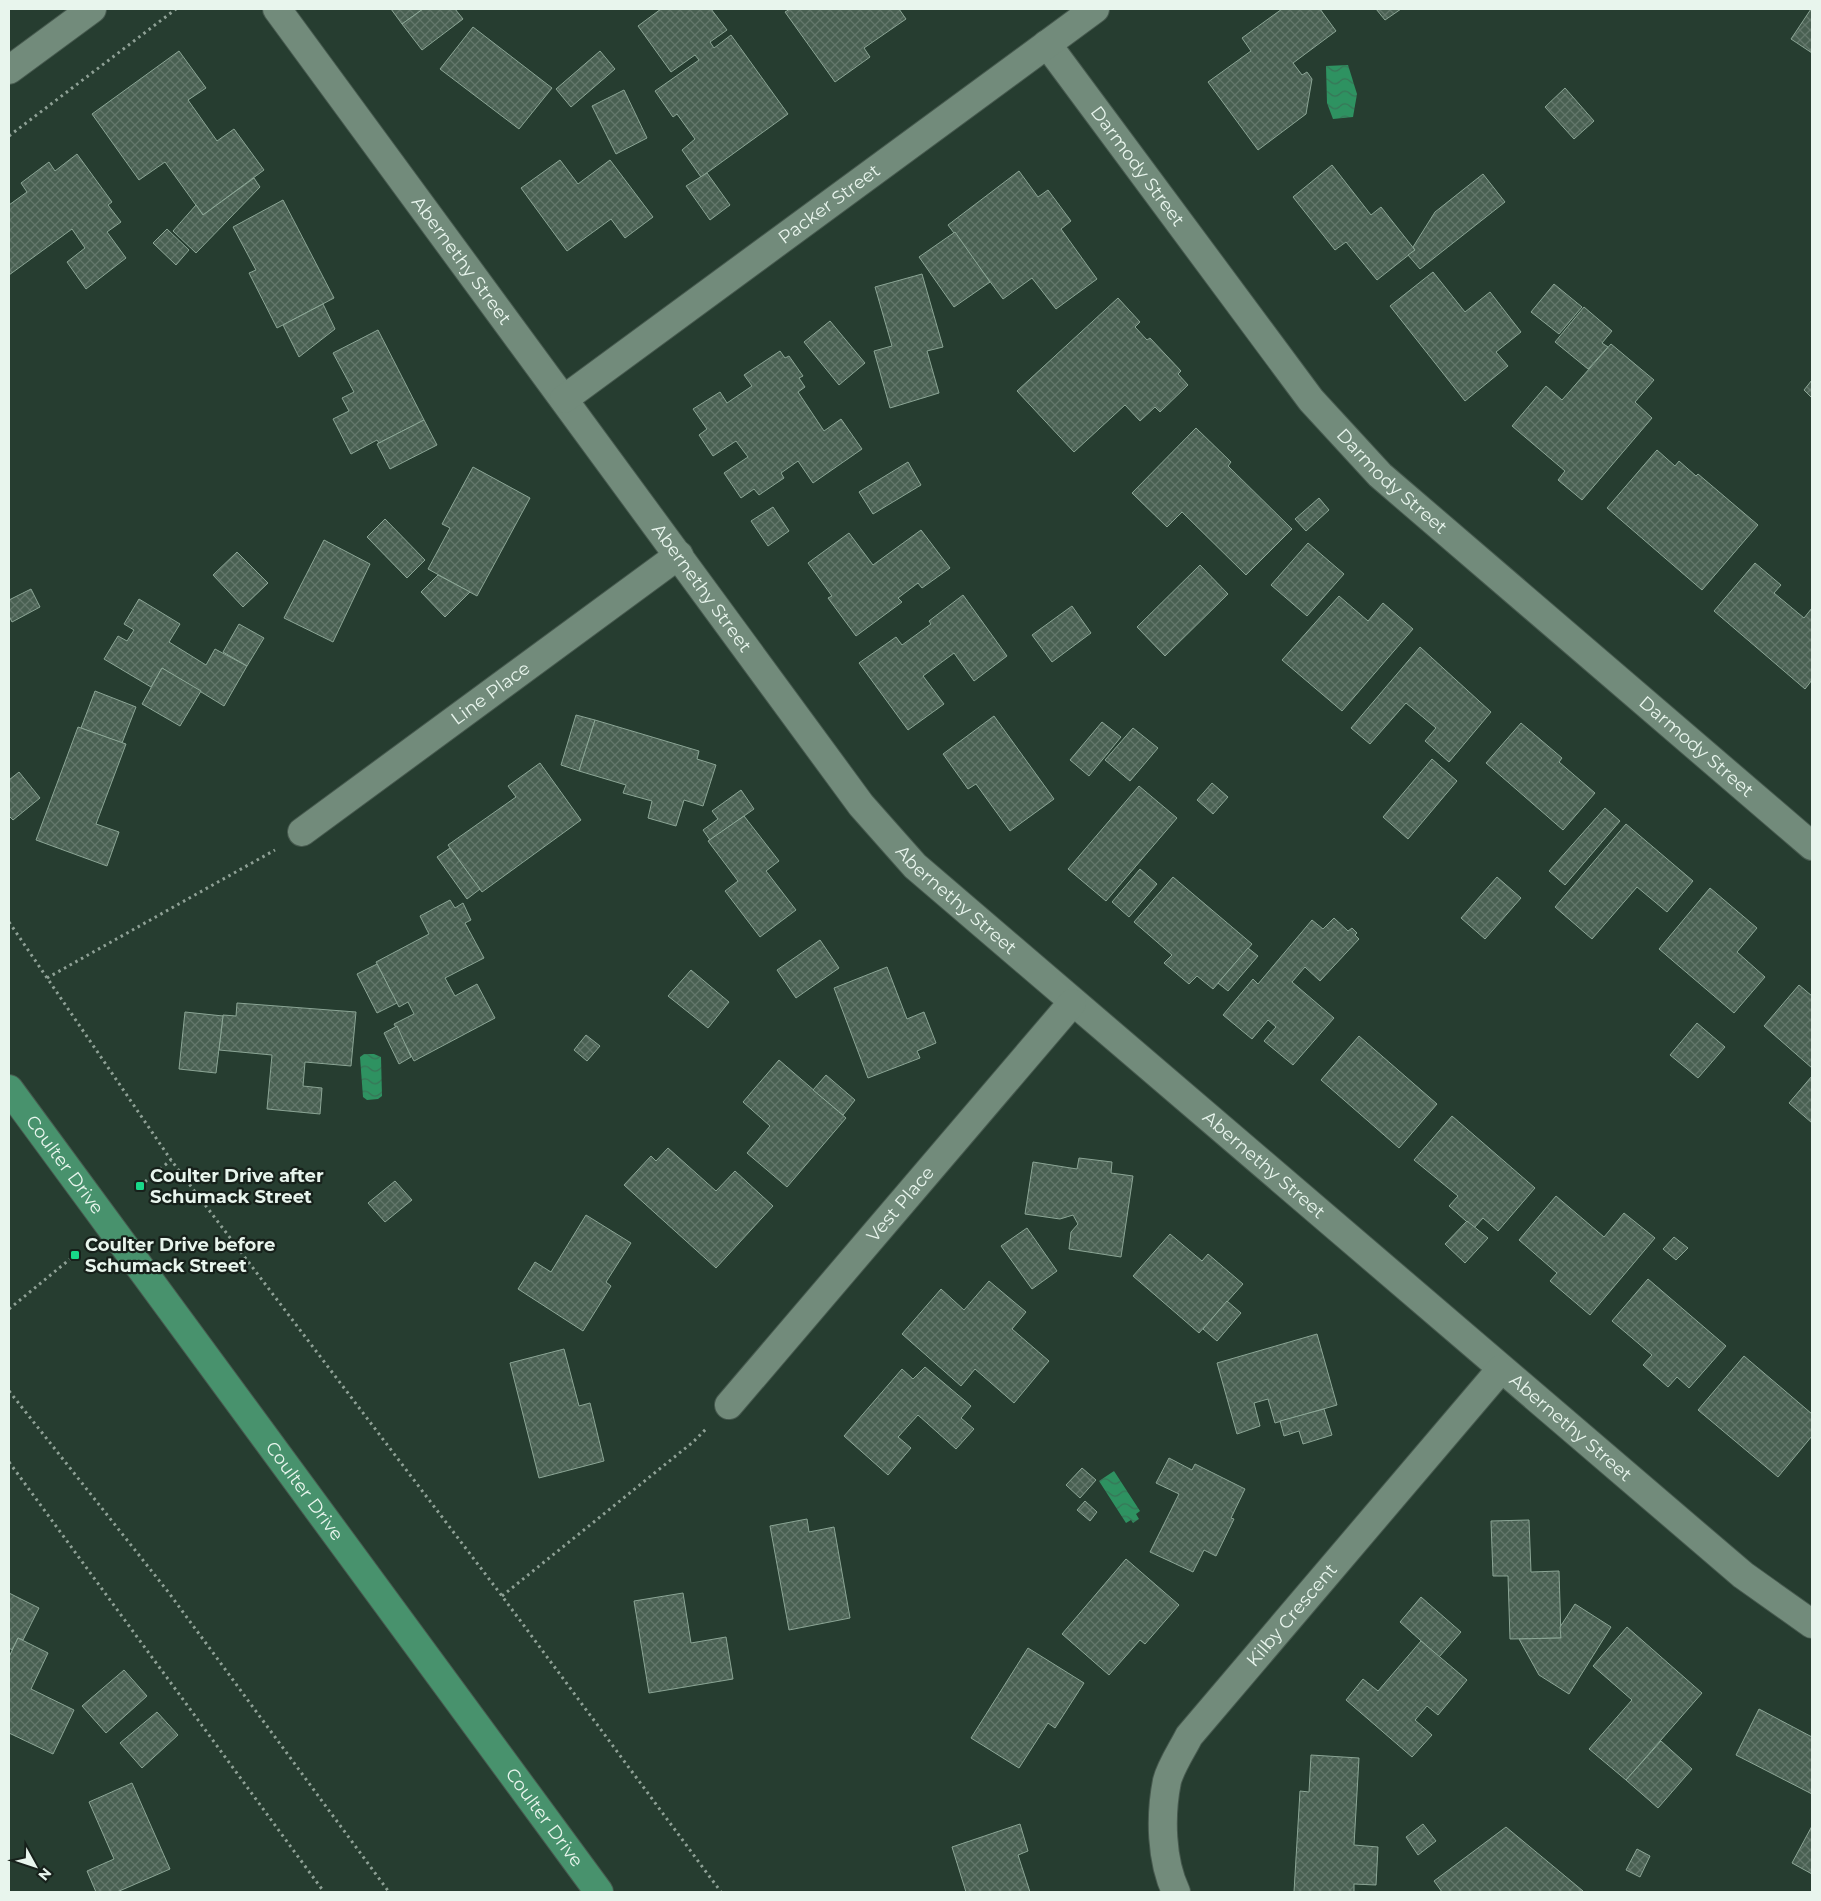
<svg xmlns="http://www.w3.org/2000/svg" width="1821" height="1901" font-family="Montserrat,sans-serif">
	<defs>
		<pattern id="water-waves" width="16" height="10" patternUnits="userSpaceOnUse" patternTransform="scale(1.25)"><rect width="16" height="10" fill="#2e9261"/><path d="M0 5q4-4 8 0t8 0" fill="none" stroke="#387557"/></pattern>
		<pattern id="building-cross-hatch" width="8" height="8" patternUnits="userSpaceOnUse" patternTransform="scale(1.25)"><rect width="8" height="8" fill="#496052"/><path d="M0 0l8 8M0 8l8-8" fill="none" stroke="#63776b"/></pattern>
	</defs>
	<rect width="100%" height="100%" fill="#263d30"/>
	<g fill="url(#water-waves)">
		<polygon points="1348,65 1357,94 1353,117 1333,119 1327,103 1326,66"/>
		<polygon points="364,1054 374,1054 381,1057 382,1096 378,1099 367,1100 363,1097 360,1057"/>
		<polygon points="1114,1471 1140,1511 1136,1514 1139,1519 1133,1523 1131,1520 1126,1523 1099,1481"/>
	</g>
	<g fill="url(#building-cross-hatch)" stroke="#8ba595">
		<polygon points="391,9 423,9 402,24"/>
		<polygon points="423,9 455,9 463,19 422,50 402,24"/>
		<polygon points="661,9 711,9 727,30 710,42 714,48 731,35 788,114 701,177 682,150 695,139 677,114 673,117 655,91 699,60 695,55 671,72 638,26"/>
		<polygon points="790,9 899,9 906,19 864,48 870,57 835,82 785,12"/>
		<polygon points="1282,9 1320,9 1336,31 1293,63 1302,75 1307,72 1312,79 1306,114 1258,150 1208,82 1251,51 1242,38"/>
		<polygon points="1376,9 1401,9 1385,20"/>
		<polygon points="1811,9 1812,9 1812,53 1791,39"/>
		<polygon points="473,27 552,88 519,129 440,69"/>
		<polygon points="179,51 206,88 188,100 217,141 234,129 264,170 203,215 165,162 139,180 92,114"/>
		<polygon points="600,51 615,69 571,107 556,89"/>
		<polygon points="1565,88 1594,121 1574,139 1545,107"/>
		<polygon points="624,90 647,138 616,154 592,106"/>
		<polygon points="77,154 112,202 108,205 121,222 107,232 126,258 86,289 67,262 85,248 72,229 9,275 9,205 27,192 21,183 49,162 55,171"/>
		<polygon points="560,160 578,184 610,160 653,217 625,238 611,219 567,251 521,188"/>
		<polygon points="1332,165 1371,215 1381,207 1415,250 1377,280 1346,242 1335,250 1293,197"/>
		<polygon points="1019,171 1038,197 1048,190 1071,221 1061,229 1097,279 1056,309 1032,278 1003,299 948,225"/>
		<polygon points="707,173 730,205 710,220 686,186"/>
		<polygon points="1483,174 1505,202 1420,269 1408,255 1415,250 1413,247 1435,212"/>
		<polygon points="254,178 260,187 196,253 173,231 196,205 203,215"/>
		<polygon points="283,200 334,298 277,328 249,273 256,270 233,227"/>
		<polygon points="167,229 189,250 176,265 153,243"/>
		<polygon points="955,232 990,282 954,307 919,257"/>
		<polygon points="1433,272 1465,312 1490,292 1521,332 1496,352 1508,366 1465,401 1390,306"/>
		<polygon points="922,274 943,347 927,351 939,393 890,408 874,351 892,346 875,287"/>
		<polygon points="1554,284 1582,307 1559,334 1531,312"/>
		<polygon points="1118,298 1140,322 1135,327 1147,340 1150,338 1181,371 1178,374 1188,385 1160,412 1155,407 1140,421 1125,405 1074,452 1017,391"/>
		<polygon points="323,304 335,329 299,357 283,325"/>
		<polygon points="1584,307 1612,331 1602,343 1608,347 1588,369 1555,342"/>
		<polygon points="830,321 865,363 839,385 804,342"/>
		<polygon points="378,330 424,420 379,443 377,440 351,454 333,419 349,411 342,398 354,392 333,353"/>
		<polygon points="1611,344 1654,380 1635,402 1652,418 1582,500 1558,480 1565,471 1512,426 1546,386 1562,400"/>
		<polygon points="780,351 785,358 789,356 803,376 799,378 805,387 798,392 824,431 841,419 862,449 813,483 798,461 781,473 784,478 759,495 754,489 741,498 724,473 748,457 736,441 713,456 699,435 707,429 693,409 720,392 727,403 752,386 744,375"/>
		<polygon points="1812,380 1812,398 1804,390"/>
		<polygon points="424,420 437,445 390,469 377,444"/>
		<polygon points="1196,428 1231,462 1228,466 1292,529 1246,575 1182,512 1167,527 1132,493"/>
		<polygon points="1657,450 1675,466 1679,461 1696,476 1698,474 1758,525 1702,590 1607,508"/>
		<polygon points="908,462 921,485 873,514 859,492"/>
		<polygon points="473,467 530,498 477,596 428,569 450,528 442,524"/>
		<polygon points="1319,498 1329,510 1306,531 1295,519"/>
		<polygon points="773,507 789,531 768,546 751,521"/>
		<polygon points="385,519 425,560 407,578 367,537"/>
		<polygon points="921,530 950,568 922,588 918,583 898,598 902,602 856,636 828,598 832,596 808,563 849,533 873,565"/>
		<polygon points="324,540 370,564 333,642 284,618"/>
		<polygon points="1308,543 1344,574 1307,616 1271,585"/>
		<polygon points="237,552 268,583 243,607 213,575"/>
		<polygon points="1755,563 1781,585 1774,593 1804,618 1812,608 1812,680 1805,689 1714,611"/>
		<polygon points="1200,565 1228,594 1165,656 1137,627"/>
		<polygon points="438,575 470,592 445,617 421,592"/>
		<polygon points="31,589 40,607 12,622 9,616 9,600"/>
		<polygon points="963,595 1007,656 974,681 954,653 923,676 944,704 908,730 859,663 896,637 902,645 931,624 929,621"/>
		<polygon points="1339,596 1368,621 1383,603 1413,629 1342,711 1282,660"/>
		<polygon points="139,599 180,624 169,642 206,665 215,649 247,666 224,706 162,668 151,687 104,659 118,636 127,641 134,630 124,624"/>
		<polygon points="1072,606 1091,633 1052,662 1032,635"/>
		<polygon points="239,624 264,638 247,666 223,652"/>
		<polygon points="1420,647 1491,712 1449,762 1425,741 1436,728 1406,703 1370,744 1351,728"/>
		<polygon points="162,668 201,691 180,726 142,704"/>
		<polygon points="95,691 136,707 122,743 81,728"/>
		<polygon points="576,715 595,720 579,771 561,765"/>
		<polygon points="994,716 1054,799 1010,831 976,784 968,789 943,754"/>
		<polygon points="595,720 699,751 697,759 716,765 703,806 684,800 676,826 648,818 652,801 623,793 626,785 579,771"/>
		<polygon points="1102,722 1121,737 1089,776 1070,760"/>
		<polygon points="1521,723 1562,758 1559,762 1595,793 1563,830 1486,763"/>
		<polygon points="78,727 126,744 96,824 119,832 107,866 36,840"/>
		<polygon points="1133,728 1158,748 1130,781 1105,760"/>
		<polygon points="1432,759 1457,781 1408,839 1383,817"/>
		<polygon points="540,763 581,820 482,892 448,845 516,797 508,786"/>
		<polygon points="19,772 40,798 13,820 9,816 9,780"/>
		<polygon points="1212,783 1228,797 1213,814 1197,800"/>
		<polygon points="1139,786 1177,818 1106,901 1068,869"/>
		<polygon points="741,790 754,809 710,840 703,830 718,819 712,811"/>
		<polygon points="1605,808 1620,821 1565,885 1549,871"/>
		<polygon points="744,816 779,861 766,871 796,910 760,937 725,891 738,881 708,841"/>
		<polygon points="1626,824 1693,881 1667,912 1637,887 1592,939 1555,907"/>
		<polygon points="450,848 480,889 467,899 437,857"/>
		<polygon points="1140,869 1157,884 1129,917 1112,902"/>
		<polygon points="1173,877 1252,944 1213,989 1197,976 1189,984 1164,963 1172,955 1134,922"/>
		<polygon points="1497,877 1521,898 1485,939 1461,918"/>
		<polygon points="1710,888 1757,928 1737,952 1765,977 1734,1013 1659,949"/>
		<polygon points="450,900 455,908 463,903 471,920 465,923 484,958 445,978 455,996 477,984 495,1018 414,1061 394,1024 414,1014 408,1002 399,1007 376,962 429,934 420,916"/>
		<polygon points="1334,918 1348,931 1352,928 1357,933 1355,935 1359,939 1320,981 1305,967 1292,982 1334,1018 1293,1065 1264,1041 1276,1027 1268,1020 1252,1039 1223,1015 1253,979 1258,984 1312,920 1323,929"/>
		<polygon points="820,940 839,968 796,998 777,970"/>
		<polygon points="1248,948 1258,956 1228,991 1218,983"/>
		<polygon points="377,964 397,1003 377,1013 357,974"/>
		<polygon points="887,967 907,1019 924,1012 936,1043 917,1051 920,1058 868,1078 834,988"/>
		<polygon points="691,970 729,1002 708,1028 668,996"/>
		<polygon points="1799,985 1812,996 1812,1068 1764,1026"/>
		<polygon points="237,1003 356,1012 351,1066 305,1062 303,1086 322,1088 320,1114 267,1109 272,1055 219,1050 223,1015 236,1016"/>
		<polygon points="185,1012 223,1016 216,1073 179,1069"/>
		<polygon points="1697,1023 1725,1047 1698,1078 1670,1055"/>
		<polygon points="397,1026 411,1057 399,1064 384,1033"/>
		<polygon points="586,1035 600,1046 587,1061 574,1050"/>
		<polygon points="1359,1036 1437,1104 1399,1148 1321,1080"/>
		<polygon points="779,1060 846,1118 787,1187 747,1153 770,1126 743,1102"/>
		<polygon points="826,1075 855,1100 843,1115 813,1090"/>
		<polygon points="1812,1076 1812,1123 1789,1103"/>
		<polygon points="1452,1116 1535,1188 1498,1231 1483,1218 1474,1228 1449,1206 1458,1196 1414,1160"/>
		<polygon points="668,1148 716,1191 735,1171 773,1206 716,1268 624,1185 651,1156 656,1161"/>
		<polygon points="1079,1158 1112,1162 1111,1173 1133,1176 1121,1257 1069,1249 1071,1232 1078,1224 1073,1215 1060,1219 1025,1214 1033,1162 1077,1169"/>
		<polygon points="395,1181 412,1200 385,1222 368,1203"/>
		<polygon points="1556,1196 1604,1237 1624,1213 1655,1238 1590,1315 1550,1281 1557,1273 1519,1240"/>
		<polygon points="586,1215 631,1243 606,1282 611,1286 583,1331 518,1289 535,1262 551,1272"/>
		<polygon points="1467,1221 1488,1238 1465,1263 1445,1244"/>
		<polygon points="1027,1228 1057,1271 1032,1289 1001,1246"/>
		<polygon points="1170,1234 1202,1261 1208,1254 1243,1284 1199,1333 1133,1276"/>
		<polygon points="1674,1237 1688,1248 1676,1260 1663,1249"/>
		<polygon points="1648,1279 1726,1346 1689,1388 1677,1377 1668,1387 1643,1365 1652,1355 1612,1321"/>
		<polygon points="989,1281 1026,1312 1012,1329 1049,1361 1014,1403 975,1369 961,1386 902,1334 941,1289 964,1310"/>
		<polygon points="1227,1301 1241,1313 1217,1341 1203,1329"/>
		<polygon points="1317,1334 1337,1405 1275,1423 1268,1399 1254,1403 1260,1426 1237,1434 1217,1363"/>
		<polygon points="564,1349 579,1406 590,1403 604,1461 539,1478 510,1363"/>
		<polygon points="1744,1356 1812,1414 1812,1436 1778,1477 1698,1410"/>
		<polygon points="925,1367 971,1406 961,1418 974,1429 956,1449 918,1415 898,1437 911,1448 888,1475 844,1436 902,1369 913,1379"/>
		<polygon points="1324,1409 1332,1435 1303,1444 1299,1431 1284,1436 1280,1421"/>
		<polygon points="1169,1458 1192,1470 1195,1464 1245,1489 1231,1518 1234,1519 1216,1556 1204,1550 1193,1572 1150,1552 1179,1494 1156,1483"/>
		<polygon points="1082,1468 1096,1480 1080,1498 1066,1485"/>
		<polygon points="1085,1501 1097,1512 1090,1521 1077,1510"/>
		<polygon points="807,1519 809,1532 834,1527 850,1618 789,1630 770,1526"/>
		<polygon points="1529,1520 1531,1572 1559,1571 1561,1638 1510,1639 1508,1576 1493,1576 1491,1521"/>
		<polygon points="1126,1559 1179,1605 1145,1644 1140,1640 1109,1675 1062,1634"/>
		<polygon points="9,1593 39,1608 23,1640 18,1638 12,1650 9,1648"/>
		<polygon points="683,1593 691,1643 726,1637 733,1679 649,1693 634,1601"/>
		<polygon points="1421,1597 1461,1632 1439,1657 1400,1622"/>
		<polygon points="1575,1604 1611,1627 1569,1694 1539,1675 1519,1639 1561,1638 1560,1627"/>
		<polygon points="1627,1627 1702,1693 1626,1780 1589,1749 1632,1700 1593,1666"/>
		<polygon points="18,1638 48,1653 31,1689 74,1710 53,1754 9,1733 9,1657"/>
		<polygon points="1421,1641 1467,1680 1438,1715 1427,1706 1415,1720 1432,1735 1412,1757 1346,1700 1363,1679 1378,1691"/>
		<polygon points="1028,1648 1084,1683 1055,1728 1048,1723 1019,1768 971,1738"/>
		<polygon points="124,1670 147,1696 106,1733 82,1706"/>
		<polygon points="1759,1709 1812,1737 1812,1794 1736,1755"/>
		<polygon points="157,1712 178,1735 142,1768 120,1743"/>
		<polygon points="1661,1741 1692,1769 1658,1808 1626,1780"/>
		<polygon points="1311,1755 1359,1758 1354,1845 1378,1847 1376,1885 1354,1884 1354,1892 1294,1892 1300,1791 1309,1792"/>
		<polygon points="132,1783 170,1869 117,1892 96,1892 87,1871 114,1859 89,1802"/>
		<polygon points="1020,1824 1028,1851 1018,1855 1030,1892 966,1892 952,1847"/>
		<polygon points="1423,1824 1436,1841 1418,1855 1406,1837"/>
		<polygon points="1812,1826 1812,1874 1792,1863"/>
		<polygon points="1506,1827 1583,1891 1582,1892 1442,1892 1434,1881"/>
		<polygon points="1637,1849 1650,1856 1640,1877 1626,1870"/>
	</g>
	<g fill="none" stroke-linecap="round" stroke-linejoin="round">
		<g stroke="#475a4f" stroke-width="30">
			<g id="minor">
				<path id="s1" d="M277 9 861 805 915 866 1743 1575 1812 1624"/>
				<path id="s2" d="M1047 44 1311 400 1380 475 1812 846"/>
				<polyline points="9,70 92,9"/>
				<path id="s3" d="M564 399 1095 9"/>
				<path id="s4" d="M302 832 679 555"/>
				<path id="s5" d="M729 1405 1072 1003"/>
				<path id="s6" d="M1176 1892C1161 1860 1160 1816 1167 1781 1171 1766 1182 1750 1189 1736L1501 1369"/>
			</g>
		</g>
		<g stroke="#475a4f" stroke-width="30">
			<g id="major">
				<path id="s7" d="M9 1089 599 1892"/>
			</g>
		</g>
		<g stroke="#8fa196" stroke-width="3" stroke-dasharray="2.5 4" stroke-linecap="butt">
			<polyline points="9,136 176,9"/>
			<polyline points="9,922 171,1160 502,1596 721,1892"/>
			<polyline points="47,978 275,850"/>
			<polyline points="140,1186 171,1160"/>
			<polyline points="9,1309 75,1255"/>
			<polyline points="9,1391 169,1593 389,1892"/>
			<polyline points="9,1462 324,1892"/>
			<polyline points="502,1596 693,1442 706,1429"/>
		</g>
		<use href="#minor" stroke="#728b7b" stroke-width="28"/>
		<use href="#major" stroke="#48926d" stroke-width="28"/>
	</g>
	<g fill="#18d989" stroke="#17211b" stroke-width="2">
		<rect x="135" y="1181" width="10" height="10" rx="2.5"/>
		<rect x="70" y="1250" width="10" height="10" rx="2.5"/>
	</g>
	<g text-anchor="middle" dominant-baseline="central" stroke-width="4.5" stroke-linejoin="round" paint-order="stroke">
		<g font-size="18" fill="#e8f5ed" stroke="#17211b">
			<text stroke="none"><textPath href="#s2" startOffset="152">Darmody Street</textPath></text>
			<text stroke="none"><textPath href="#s3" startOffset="329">Packer Street</textPath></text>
			<text stroke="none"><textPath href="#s1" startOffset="312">Abernethy Street</textPath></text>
			<text stroke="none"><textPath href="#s2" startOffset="558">Darmody Street</textPath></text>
			<text stroke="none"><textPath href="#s1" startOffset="718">Abernethy Street</textPath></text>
			<text stroke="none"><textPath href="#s4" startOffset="234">Line Place</textPath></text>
			<text stroke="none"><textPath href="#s2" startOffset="962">Darmody Street</textPath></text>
			<text stroke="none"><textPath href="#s1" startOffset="1122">Abernethy Street</textPath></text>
			<text stroke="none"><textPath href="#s7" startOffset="94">Coulter Drive</textPath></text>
			<text stroke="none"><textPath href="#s1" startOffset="1528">Abernethy Street</textPath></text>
			<text stroke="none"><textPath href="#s5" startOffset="264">Vest Place</textPath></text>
			<text stroke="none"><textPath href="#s1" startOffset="1932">Abernethy Street</textPath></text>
			<text stroke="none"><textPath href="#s7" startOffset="499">Coulter Drive</textPath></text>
			<text stroke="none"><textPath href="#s6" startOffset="322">Kilby Crescent</textPath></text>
			<text stroke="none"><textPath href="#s7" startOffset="904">Coulter Drive</textPath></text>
		</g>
		<g font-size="18" font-weight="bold" fill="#e8f5ed" stroke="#17211b" text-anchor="start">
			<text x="150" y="1176">Coulter Drive after<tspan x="150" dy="21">Schumack Street</tspan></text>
			<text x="85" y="1245">Coulter Drive before<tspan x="85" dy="21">Schumack Street</tspan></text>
		</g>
	</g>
	<rect width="1821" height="1901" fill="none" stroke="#e8f5ed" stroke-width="20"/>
	<g transform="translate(35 1866) rotate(130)" stroke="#17211b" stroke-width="4" paint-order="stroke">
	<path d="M0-4L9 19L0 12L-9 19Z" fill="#e8f5ed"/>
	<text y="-8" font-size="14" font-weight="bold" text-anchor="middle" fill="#e8f5ed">N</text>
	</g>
</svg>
